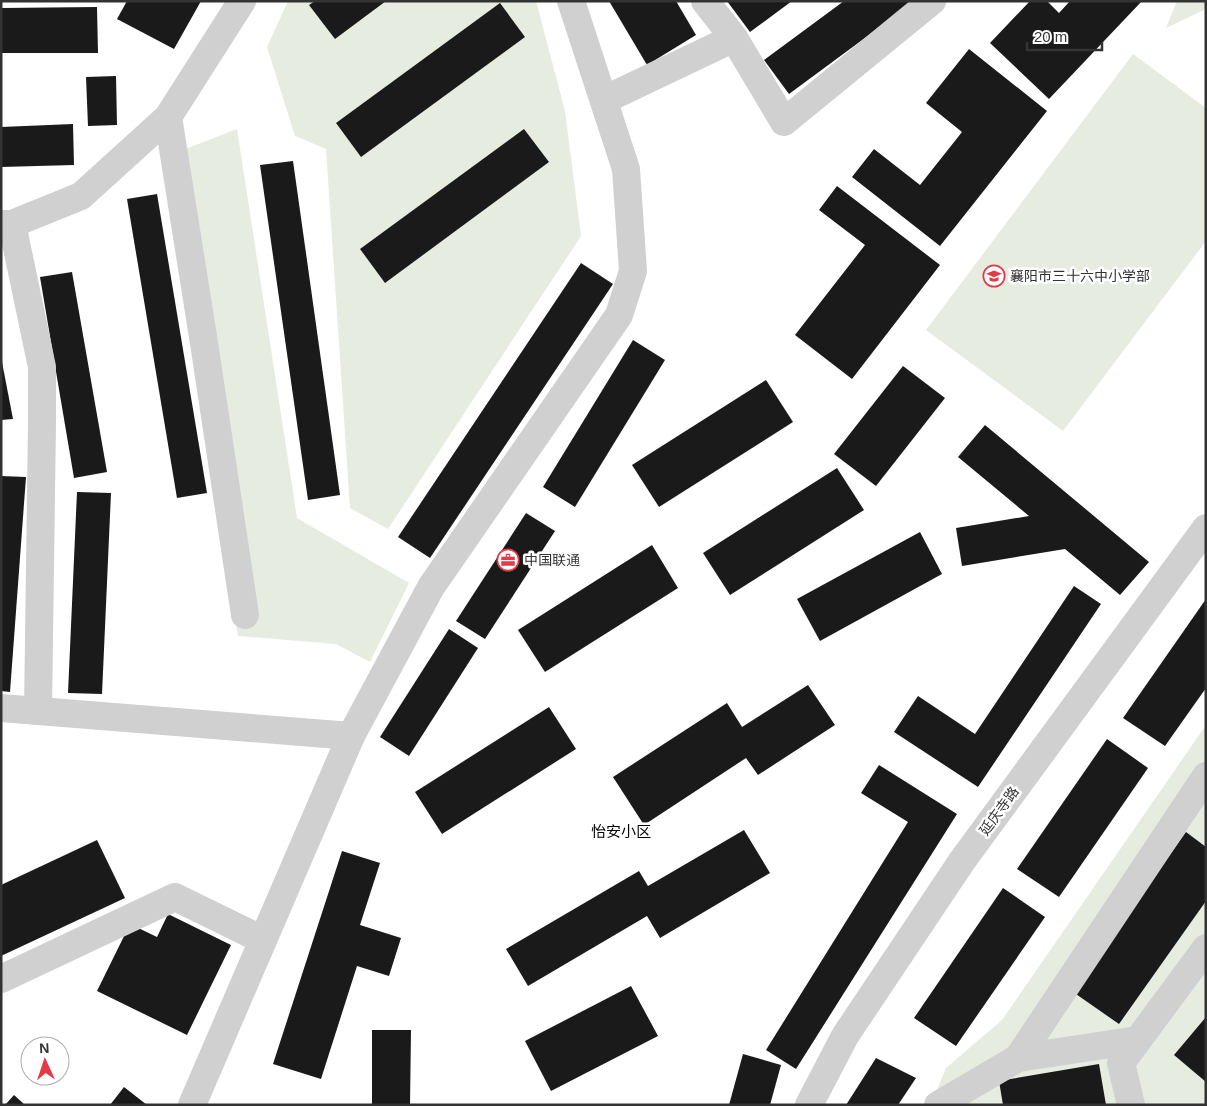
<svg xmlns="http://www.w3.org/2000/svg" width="1207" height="1106" font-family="Helvetica,'Noto Sans SC',sans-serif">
	<rect width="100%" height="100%" fill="#fff"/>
	<g fill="#e6ecdf">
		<polygon points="288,1 536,1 565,111 581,236 388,529 350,508 326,149 295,136 267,47"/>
		<polygon points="1177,1 1206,1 1206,9 1166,28"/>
		<polygon points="1133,54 1206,108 1206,241 1063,431 926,330"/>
		<polygon points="237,129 297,518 409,583 370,662 336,644 238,636 162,158"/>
		<polygon points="1206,725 1206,1105 931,1105 946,1068 1002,1020"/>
	</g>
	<g fill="#1a1a1a">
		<polygon points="127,1 201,1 174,49 117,19"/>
		<polygon points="315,1 386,1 335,39 309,5"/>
		<polygon points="609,1 676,1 696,35 647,65"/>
		<polygon points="727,1 792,1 750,32"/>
		<polygon points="844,1 915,1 789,94 764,60"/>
		<polygon points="1030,1 1047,1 1059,13 1070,1 1142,1 1049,99 990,43"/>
		<polygon points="500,3 525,37 361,157 336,123"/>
		<polygon points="97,7 98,53 1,53 1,8"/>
		<polygon points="969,49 1047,111 940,246 852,177 874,149 920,185 962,132 926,103"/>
		<polygon points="116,76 117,125 88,126 86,77"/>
		<polygon points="73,124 74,165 1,167 1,127"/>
		<polygon points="524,129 549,162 385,283 360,249"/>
		<polygon points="293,161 340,495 308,500 260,165"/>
		<polygon points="837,186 940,265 852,379 795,335 865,245 819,210"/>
		<polygon points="157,194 207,493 177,498 127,199"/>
		<polygon points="581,263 613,284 430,558 398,537"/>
		<polygon points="72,272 107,472 74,478 40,277"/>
		<polygon points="633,340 665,360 575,507 543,487"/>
		<polygon points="1,357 13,419 1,420"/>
		<polygon points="903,366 945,398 876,486 834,454"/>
		<polygon points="766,380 793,422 659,507 632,465"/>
		<polygon points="985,425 1149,562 1120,595 1065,549 962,566 956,528 1029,516 958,457"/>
		<polygon points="837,468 864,510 730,595 703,553"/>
		<polygon points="1,476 26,477 10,692 1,691"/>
		<polygon points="77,492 111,493 102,694 68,693"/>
		<polygon points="526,513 555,531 485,639 456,621"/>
		<polygon points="920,532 942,574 820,641 797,599"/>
		<polygon points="652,545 678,588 545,672 518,630"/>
		<polygon points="1074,586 1101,604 978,787 894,732 918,696 975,734"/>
		<polygon points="1206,599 1206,688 1165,746 1123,718"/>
		<polygon points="449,629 478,648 409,756 380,737"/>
		<polygon points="808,685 835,725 758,775 746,758 644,825 613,777 727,703 742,727"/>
		<polygon points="549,707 576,749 442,834 415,792"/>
		<polygon points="1107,739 1148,768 1059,897 1017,869"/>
		<polygon points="879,765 957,814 796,1069 766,1050 908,822 861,793"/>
		<polygon points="744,830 770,873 660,938 647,916 528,986 506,949 639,871 648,886"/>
		<polygon points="1186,832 1206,847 1206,901 1119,1024 1073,992"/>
		<polygon points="97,840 125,898 1,956 1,885"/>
		<polygon points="342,851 380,863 360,925 401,938 389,976 357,966 321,1079 273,1064"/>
		<polygon points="1003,888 1045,917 956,1046 914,1018"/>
		<polygon points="168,914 231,945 187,1035 97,991 130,924 157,937"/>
		<polygon points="631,986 658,1036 551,1091 525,1041"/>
		<polygon points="1206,1017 1206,1082 1174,1055"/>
		<polygon points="372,1030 411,1030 410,1105 372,1105"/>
		<polygon points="743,1054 781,1065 770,1105 729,1105"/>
		<polygon points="876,1058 916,1078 898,1105 846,1105"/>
		<polygon points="1099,1064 1106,1105 1003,1105 999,1081"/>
		<polygon points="124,1087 147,1105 110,1105"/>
		<polygon points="14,1095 25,1105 5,1105"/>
	</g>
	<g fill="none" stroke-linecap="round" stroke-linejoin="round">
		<g stroke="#d0d0d0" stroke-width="28">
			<polyline points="734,38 784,122 932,1"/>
			<polyline points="604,100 734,38 705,1"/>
			<polyline points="168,117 204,343 245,615"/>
			<polyline points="1,224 12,224 81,196 168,117 242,1"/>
			<polyline points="12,224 42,367 42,422 38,711"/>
			<polyline points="1,708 351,736"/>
			<polyline points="1,979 175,897 263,940"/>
			<polyline points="1138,1040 1018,1058 1206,776"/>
			<polyline points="192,1105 351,736 431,587 619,315 633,271 626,169 571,1"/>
			<polyline points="809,1105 845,1036 962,861 1206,528"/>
			<polyline points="938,1105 1018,1058"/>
			<polyline points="1131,1105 1121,1063 1206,948"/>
		</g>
	</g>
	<defs>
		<g id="school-ring" transform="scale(1.125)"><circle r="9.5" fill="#fff" stroke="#e63946" stroke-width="1.5"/><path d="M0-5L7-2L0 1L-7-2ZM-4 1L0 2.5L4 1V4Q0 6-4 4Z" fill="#e63946"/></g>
		<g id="office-ring" transform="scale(1.125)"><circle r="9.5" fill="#fff" stroke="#e63946" stroke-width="1.5"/><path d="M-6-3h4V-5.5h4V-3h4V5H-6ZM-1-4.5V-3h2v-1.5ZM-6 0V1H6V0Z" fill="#e63946"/></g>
	</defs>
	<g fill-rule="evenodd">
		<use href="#school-ring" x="994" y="276"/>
		<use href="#office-ring" x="508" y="560"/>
	</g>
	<g text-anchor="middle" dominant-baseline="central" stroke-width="5" stroke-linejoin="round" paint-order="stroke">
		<g font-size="14" fill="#333" stroke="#fff" text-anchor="start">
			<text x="1010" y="276">襄阳市三十六中小学部</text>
			<text x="524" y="560">中国联通</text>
		</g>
		<g font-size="14" fill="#333" stroke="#fff">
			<text transform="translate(999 811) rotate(-54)">延庆寺路</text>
		</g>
		<g font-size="15" fill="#000" stroke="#fff">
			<text x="621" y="831">怡安小区</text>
		</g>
	</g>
	<rect width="1207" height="1106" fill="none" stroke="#333333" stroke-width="5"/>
	<g transform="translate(45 1061) rotate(357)"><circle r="24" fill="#ffffff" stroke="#adadad"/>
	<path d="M0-4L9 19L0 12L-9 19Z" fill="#e63946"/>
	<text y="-8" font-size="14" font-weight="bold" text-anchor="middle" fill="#333333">N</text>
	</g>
	<path d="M1027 42v8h75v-8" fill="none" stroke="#333333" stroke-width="2.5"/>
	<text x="1034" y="42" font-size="15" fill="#333333" stroke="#ffffff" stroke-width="4" paint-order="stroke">20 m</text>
</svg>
